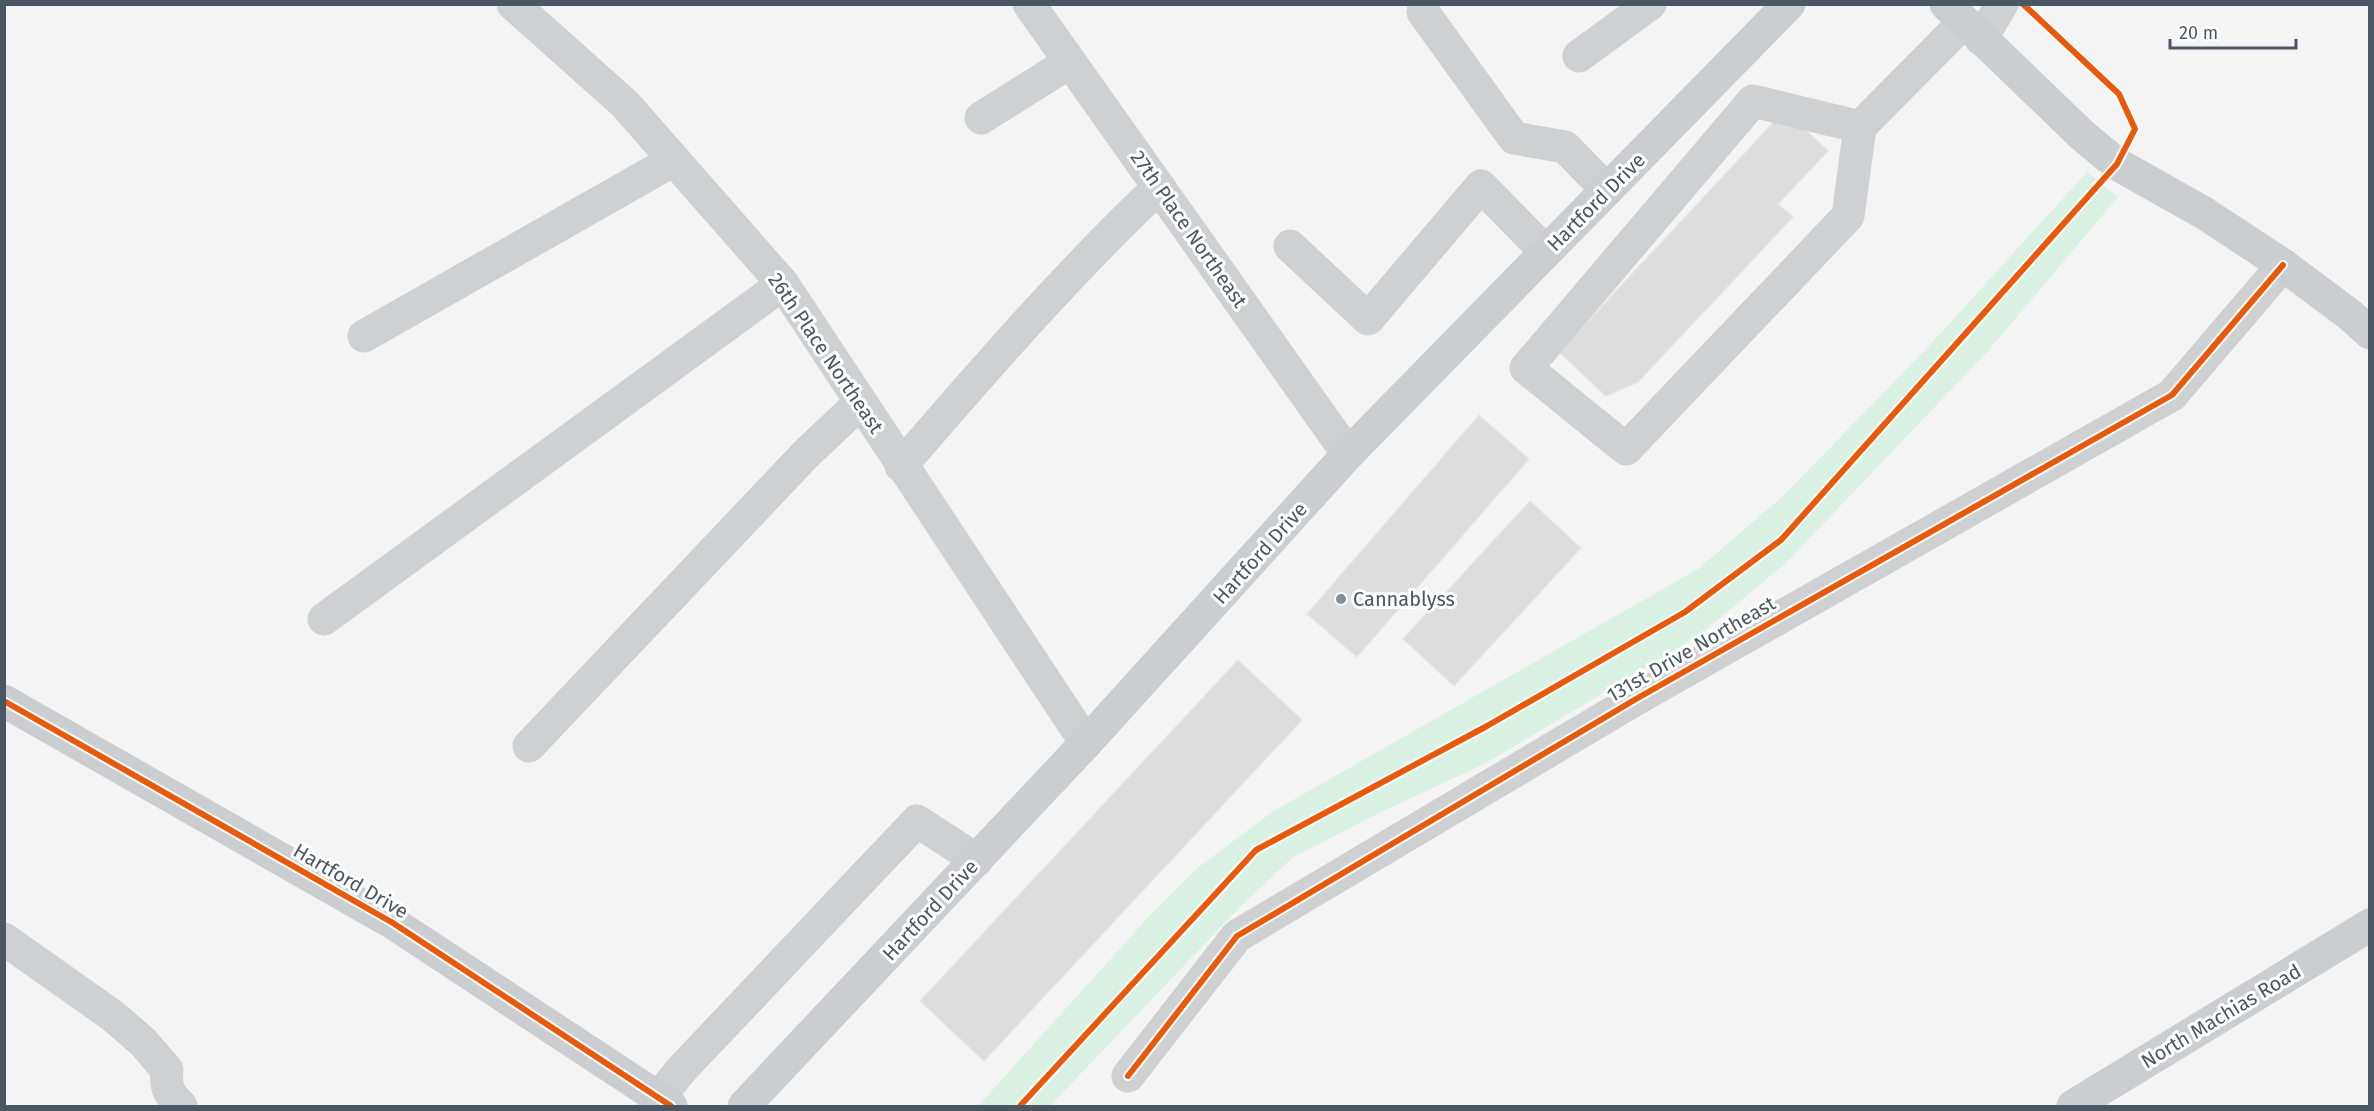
<svg xmlns="http://www.w3.org/2000/svg" width="2374" height="1111" font-family="'Fira Sans',sans-serif">
	<rect width="100%" height="100%" fill="#f4f4f4"/>
	<polygon fill="#d9f2e3" points="2087,172 2118,197 1988,351 1786,563 1698,636 1486,763 1377,814 1292,858 1237,910 1050,1106 978,1106 1152,913 1196,869 1272,812 1698,569 1783,496 1929,346"/>
	<g fill="#ddddde" stroke="#e5e6e7" stroke-width="1.5">
		<polygon points="1785,110 1828,151 1778,204 1793,217 1638,382 1606,396 1559,352"/>
		<polygon points="1479,415 1529,459 1357,657 1307,614"/>
		<polygon points="1530,501 1581,548 1454,686 1403,639"/>
		<polygon points="1238,660 1302,720 984,1061 920,1001"/>
	</g>
	<g fill="none" stroke-linecap="round" stroke-linejoin="round">
		<g stroke="#ced0d2" stroke-width="33">
			<polyline points="513,4 625,104 783,284 1086,743"/>
			<polyline points="1029,4 1348,454"/>
			<polyline points="1423,12 1514,138 1565,147 1607,190"/>
			<polyline points="1981,39 2002,4"/>
			<polyline points="1579,56 1650,4"/>
			<polyline points="981,118 1070,62"/>
			<polyline points="1860,127 1753,101 1526,368 1626,449 1848,216 1860,127 1964,22"/>
			<polyline points="1290,246 1368,319 1481,186 1546,252"/>
			<polyline points="364,336 674,160"/>
			<path d="M901 466C984 370 1067 274 1159 187"/>
			<polyline points="324,619 783,284"/>
			<polyline points="529,746 806,454 860,403"/>
			<path d="M4 939 113 1016 143 1042 167 1070C165 1087 169 1095 181 1106"/>
			<polyline points="1128,1076 1237,936 1636,699 2172,395 2283,265"/>
			<polyline points="659,1097 682,1069 917,821 977,860"/>
		</g>
		<g stroke="#caced1" stroke-width="33">
			<polyline points="1946,4 2082,135 2117,164 2204,213 2283,265 2350,315 2370,333"/>
			<polyline points="4,701 393,923 671,1106"/>
			<polyline points="744,1106 1086,743 1348,454 1789,4"/>
			<polyline points="2073,1106 2370,925"/>
		</g>
		<g stroke="#fff" stroke-width="10">
			<g id="cycleway">
				<polyline points="4,701 393,923 671,1106"/>
				<polyline points="1128,1076 1237,936 1636,699 2172,395 2283,265"/>
				<polyline points="1020,1106 1256,850 1487,726 1685,612 1781,540 2117,164 2135,129 2119,94 2023,4"/>
			</g>
		</g>
		<use href="#cycleway" stroke="#e8590c" stroke-width="6"/>
	</g>
	<circle fill="#868d94" stroke="#fff" stroke-width="2" cx="1341" cy="599" r="6"/>
	<g text-anchor="middle" dominant-baseline="central" stroke-width="6" stroke-linejoin="round" paint-order="stroke">
		<g font-size="20" fill="#4a5661" stroke="#fff">
			<text transform="translate(1596 202) rotate(-45)">Hartford Drive</text>
			<text transform="translate(1189 229) rotate(55)">27th Place Northeast</text>
			<text transform="translate(826 353) rotate(56)">26th Place Northeast</text>
			<text transform="translate(1260 553) rotate(-48)">Hartford Drive</text>
			<text transform="translate(1691 649) rotate(-30)">131st Drive Northeast</text>
			<text transform="translate(351 881) rotate(30)">Hartford Drive</text>
			<text transform="translate(930 910) rotate(-47)">Hartford Drive</text>
			<text transform="translate(2221 1016) rotate(-31)">North Machias Road</text>
		</g>
		<g font-size="20" fill="#4a5661" stroke="#fff" text-anchor="start">
			<text x="1353" y="599">Cannablyss</text>
		</g>
	</g>
	<rect width="2374" height="1111" fill="none" stroke="#4a5661" stroke-width="12"/>
	<path d="M2170 39v9h126v-9" fill="none" stroke="#4a5661" stroke-width="3"/>
	<text x="2179" y="39" font-size="18" fill="#4a5661" stroke="#ffffff" stroke-width="4.5" paint-order="stroke">20 m</text>
</svg>
